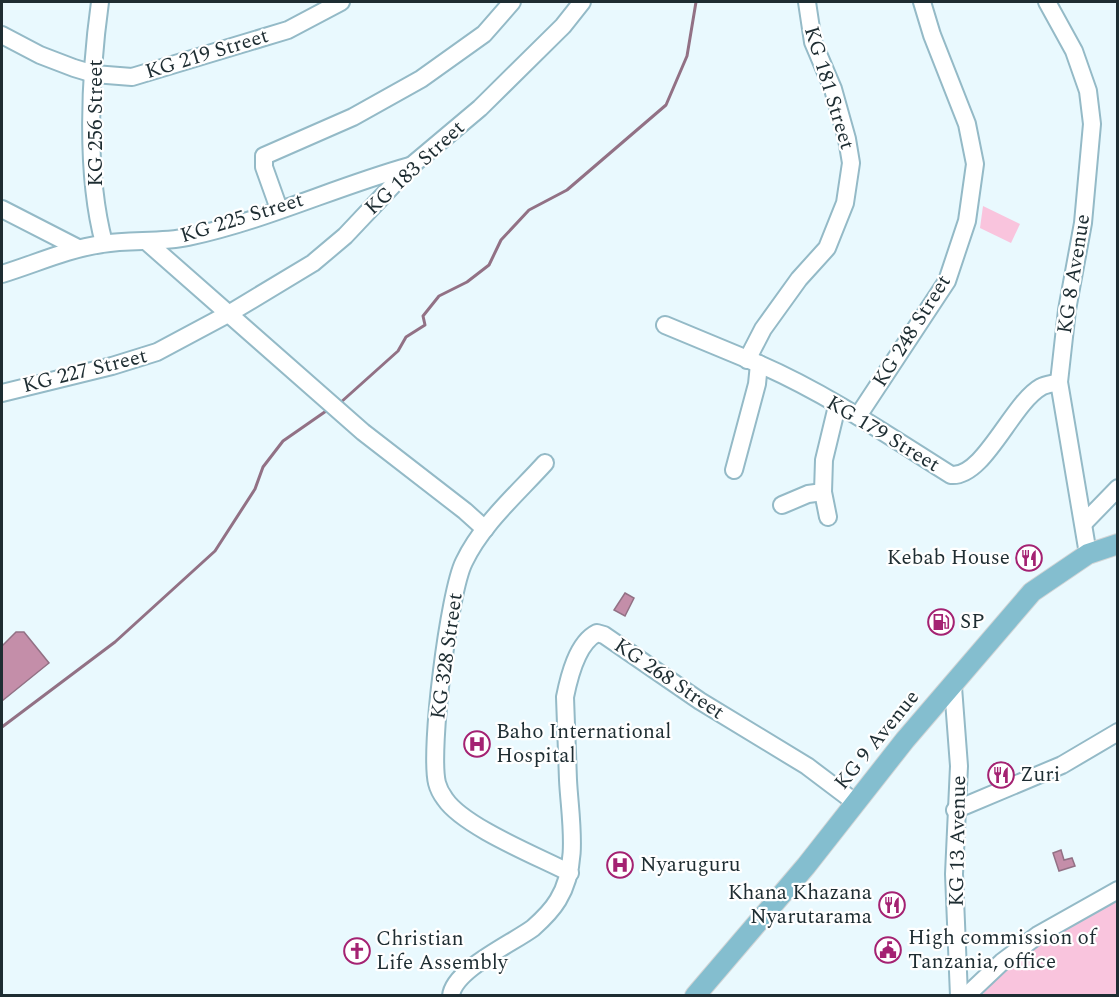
<svg xmlns="http://www.w3.org/2000/svg" width="1119" height="997" font-family="Spectral,serif">
	<rect width="100%" height="100%" fill="#e9f9fe"/>
	<g fill="#f9c4dd">
		<polygon points="983,206 1020,224 1011,243 980,228"/>
		<polygon points="1117,901 1117,995 983,996 985,983 1023,952"/>
	</g>
	<g fill="#c48ea9" stroke="#927185" stroke-width="1.5">
		<polygon points="625,593 634,598 625,616 614,610"/>
		<polygon points="16,632 24,632 49,663 2,701 2,646"/>
		<polygon points="1061,850 1064,860 1072,858 1075,866 1059,871 1053,853"/>
	</g>
	<g fill="none" stroke-linecap="round" stroke-linejoin="round">
		<g stroke="#927185" stroke-width="3">
			<polyline points="340,403 398,351 406,337 425,325 423,316 439,296 467,282 489,265 501,240 529,210 567,190 666,105 687,56 696,2"/>
			<polyline points="2,727 115,642 215,551 255,489 263,467 283,441 329,409"/>
		</g>
		<g stroke="#94bac7" stroke-width="20">
			<g id="minor">
				<path d="M100 2C90 74 85 173 104 243"/>
				<polyline points="1047,2 1074,51 1088,91 1092,124 1083,223 1067,310 1059,382 1088,554"/>
				<polyline points="2,35 40,55 74,68 94,74 132,77 288,30 341,2"/>
				<polyline points="2,209 78,248"/>
				<polyline points="279,209 264,167 264,156 353,117 421,79 484,34 512,2"/>
				<polyline points="147,242 363,432 465,511 485,529"/>
				<path d="M2 274C35 264 67 249 102 244 130 239 160 243 188 237 264 221 335 187 410 166"/>
				<path d="M665 325C696 338 728 351 759 364 826 393 889 436 951 475 984 478 1012 403 1041 387 1046 384 1053 384 1059 382"/>
				<polyline points="747,360 763,329 799,279 827,248 845,203 851,163 847,139 833,89 813,42 807,2"/>
				<polyline points="2,393 112,366 157,352 230,313 313,263 345,236 411,166 480,108 563,26 582,2"/>
				<polyline points="858,416 947,281 967,221 975,164 967,124 932,35 922,2"/>
				<path d="M545 463C517 494 482 524 464 562 449 592 429 750 437 783 438 787 442 795 445 799 464 827 537 856 570 873"/>
				<polyline points="734,470 757,384 759,364"/>
				<polyline points="782,505 808,494 823,492"/>
				<polyline points="828,517 823,492 824,460 837,406"/>
				<polyline points="1084,523 1118,488"/>
				<polyline points="953,687 959,766 954,874 959,996"/>
				<polyline points="955,810 1062,765 1118,732"/>
				<path d="M451 996C453 970 513 943 533 928 542 920 552 910 558 900 580 864 570 819 568 780 567 752 566 725 565 697 569 677 577 643 597 633L604 635 700 701 807 766 856 803"/>
				<polyline points="966,996 1002,962 1038,935 1118,890"/>
			</g>
		</g>
		<g stroke="#d2d5d6" stroke-width="22">
			<polyline id="major" points="695,996 806,866 905,740 1032,592 1088,554 1118,544"/>
		</g>
		<use href="#minor" stroke="#fff" stroke-width="16"/>
		<use href="#major" stroke="#84becf" stroke-width="20"/>
	</g>
	<defs>
		<g id="restaurant-ring" transform="scale(1.35)"><circle r="9.5" fill="#fff" stroke="#a42272" stroke-width="1.5"/><path d="M-5-6h1v4h1v-4h1v4h1v-4h1v5L-1.5 .5V6h-2V.5L-5-1ZM5-6V6H3V1.5H1.5Q1.5-4 5-6Z" fill="#a42272"/></g>
		<g id="fuel-ring" transform="scale(1.35)"><circle r="9.5" fill="#fff" stroke="#a42272" stroke-width="1.5"/><path d="M-5.5-6h7V0h2V4h1.3V-2.5L3-4.5l.8-.8L6-3V5H2.5V1h-1V6h-7ZM-4.2-4.7v3.2H.2V-4.7Z" fill="#a42272"/></g>
		<g id="hospital-ring" transform="scale(1.35)"><circle r="9.5" fill="#fff" stroke="#a42272" stroke-width="1.5"/><path d="M-5-5h3v3.5h4V-5h3V5h-3V1.5h-4V5h-3Z" fill="#a42272"/></g>
		<g id="civic-ring" transform="scale(1.35)"><circle r="9.5" fill="#fff" stroke="#a42272" stroke-width="1.5"/><path d="M-.6-6.5H3V-4.5H.6V-3L4-1V1h2V6H-6V1h2V-1L-.6-3ZM-1.2 2.5V6h2.4V2.5Z" fill="#a42272"/></g>
		<g id="church-ring" transform="scale(1.35)"><circle r="9.5" fill="#fff" stroke="#a42272" stroke-width="1.5"/><path d="M-1.2-6h2.4v3.5h3.3v2.4h-3.3V6h-2.4V-.1h-3.3v-2.4h3.3Z" fill="#a42272"/></g>
	</defs>
	<g fill-rule="evenodd">
		<use href="#restaurant-ring" x="1029" y="558"/>
		<use href="#fuel-ring" x="941" y="622"/>
		<use href="#hospital-ring" x="477" y="744"/>
		<use href="#restaurant-ring" x="1001" y="775"/>
		<use href="#hospital-ring" x="620" y="865"/>
		<use href="#restaurant-ring" x="892" y="905"/>
		<use href="#civic-ring" x="888" y="950"/>
		<use href="#church-ring" x="357" y="951"/>
	</g>
	<g text-anchor="middle" dominant-baseline="central" stroke-width="4.5" stroke-linejoin="round" paint-order="stroke">
		<g font-size="21" fill="#1e2d32" stroke="#fff">
			<text transform="translate(207 54) rotate(-17)">KG 219 Street</text>
			<text transform="translate(829 88) rotate(73)">KG 181 Street</text>
			<text transform="translate(96 123) rotate(-90)">KG 256 Street</text>
			<text transform="translate(415 168) rotate(-43)">KG 183 Street</text>
			<text transform="translate(242 218) rotate(-17)">KG 225 Street</text>
			<text transform="translate(1074 274) rotate(-81)">KG 8 Avenue</text>
			<text transform="translate(912 331) rotate(-58)">KG 248 Street</text>
			<text transform="translate(85 371) rotate(-14)">KG 227 Street</text>
			<text transform="translate(883 434) rotate(31)">KG 179 Street</text>
			<text transform="translate(447 656) rotate(-82)">KG 328 Street</text>
			<text transform="translate(669 679) rotate(34)">KG 268 Street</text>
			<text transform="translate(877 740) rotate(-51)">KG 9 Avenue</text>
			<text transform="translate(958 841) rotate(-89)">KG 13 Avenue</text>
		</g>
		<g font-size="21" fill="#1e2d32" stroke="#fff" text-anchor="start">
			<text x="1010" y="558" text-anchor="end">Kebab House</text>
			<text x="960" y="622">SP</text>
			<text x="496" y="732">Baho International<tspan x="496" dy="24">Hospital</tspan></text>
			<text x="1020" y="775">Zuri</text>
			<text x="640" y="865">Nyaruguru</text>
			<text x="872" y="893" text-anchor="end">Khana Khazana<tspan x="872" dy="24">Nyarutarama</tspan></text>
			<text x="908" y="938">High commission of<tspan x="908" dy="24">Tanzania, office</tspan></text>
			<text x="376" y="939">Christian<tspan x="376" dy="24">Life Assembly</tspan></text>
		</g>
	</g>
	<rect width="1119" height="997" fill="none" stroke="#1e2d32" stroke-width="6"/>
</svg>
